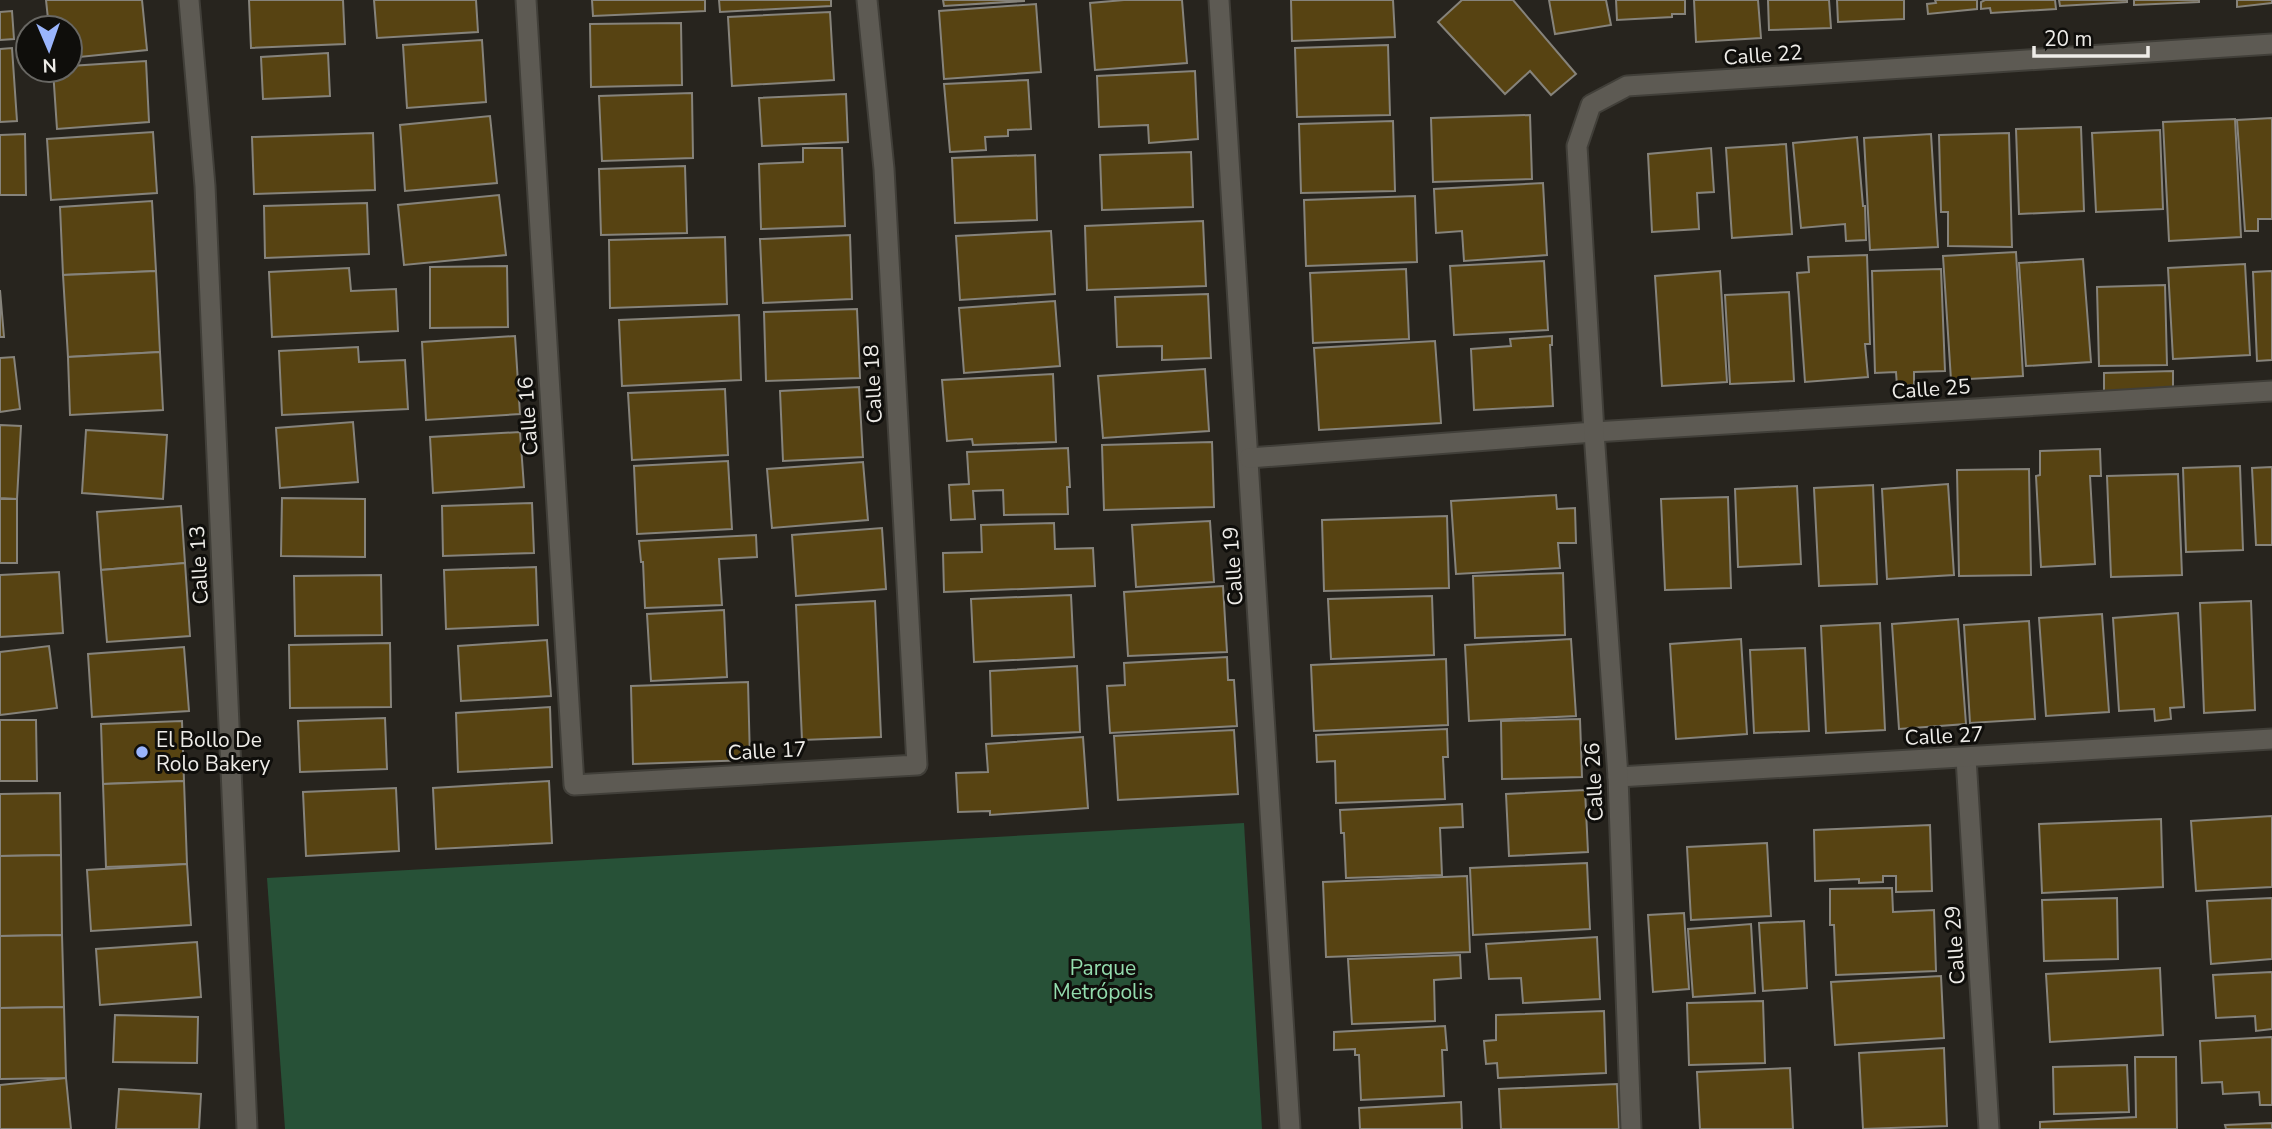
<svg xmlns="http://www.w3.org/2000/svg" width="2272" height="1129" font-family="'Nunito Sans',sans-serif">
	<rect width="100%" height="100%" fill="#27241e"/>
	<polygon fill="#275137" points="1244,823 1262,1129 285,1129 267,878"/>
	<g fill="#574312" stroke="#86837b" stroke-width="2">
		<polygon points="46,0 142,0 147,50 70,58 70,28 49,28"/>
		<polygon points="249,0 343,0 345,44 251,48"/>
		<polygon points="374,0 476,0 478,32 377,38"/>
		<polygon points="592,0 705,0 705,11 593,16"/>
		<polygon points="719,0 831,0 831,6 720,12"/>
		<polygon points="943,0 1024,0 1024,1 944,6"/>
		<polygon points="1124,0 1182,0 1187,63 1095,70 1090,3"/>
		<polygon points="1291,0 1393,0 1395,37 1292,41"/>
		<polygon points="1462,0 1513,0 1576,74 1551,95 1530,71 1505,94 1438,22"/>
		<polygon points="1549,0 1606,0 1611,25 1555,34"/>
		<polygon points="1616,0 1685,0 1685,14 1672,14 1672,17 1617,20"/>
		<polygon points="1694,0 1758,0 1761,38 1696,42"/>
		<polygon points="1768,0 1829,0 1831,28 1769,30"/>
		<polygon points="1837,0 1904,0 1904,19 1838,22"/>
		<polygon points="1935,0 1977,0 1977,9 1928,14 1927,4 1936,3"/>
		<polygon points="1985,0 2055,0 2056,9 1991,13 1990,8 1981,9 1981,2"/>
		<polygon points="2059,0 2127,0 2127,2 2060,6"/>
		<polygon points="2134,0 2199,0 2199,2 2134,5"/>
		<polygon points="2237,0 2272,0 2272,3 2237,7"/>
		<polygon points="1036,4 1041,72 944,79 939,11"/>
		<polygon points="12,11 14,39 0,40 0,12"/>
		<polygon points="830,12 834,80 732,86 728,17"/>
		<polygon points="681,23 682,85 591,87 590,24"/>
		<polygon points="482,40 486,102 407,108 403,45"/>
		<polygon points="1388,45 1390,115 1297,117 1295,48"/>
		<polygon points="12,48 17,121 0,122 0,49"/>
		<polygon points="328,53 330,96 263,99 261,57"/>
		<polygon points="146,61 149,122 57,129 53,70 70,70 70,66"/>
		<polygon points="1195,71 1198,139 1149,143 1148,125 1099,127 1097,76"/>
		<polygon points="1028,80 1031,129 1008,130 1008,136 985,137 986,150 950,152 944,84"/>
		<polygon points="692,93 693,158 602,161 599,96"/>
		<polygon points="846,94 848,142 762,146 759,98"/>
		<polygon points="1530,115 1532,179 1433,182 1431,118"/>
		<polygon points="490,116 497,183 405,191 400,125"/>
		<polygon points="2272,118 2272,219 2258,219 2258,231 2245,231 2237,120"/>
		<polygon points="2235,119 2241,237 2169,241 2163,122"/>
		<polygon points="1393,121 1395,191 1301,193 1299,124"/>
		<polygon points="2081,127 2084,211 2019,214 2016,129"/>
		<polygon points="2160,130 2163,209 2096,212 2092,133"/>
		<polygon points="153,132 157,193 51,200 47,139"/>
		<polygon points="373,133 375,190 254,194 252,137"/>
		<polygon points="2009,133 2012,247 1948,246 1948,212 1941,212 1939,135"/>
		<polygon points="25,134 26,195 0,195 0,135"/>
		<polygon points="1931,134 1938,247 1870,250 1864,138"/>
		<polygon points="1857,137 1863,206 1865,206 1866,240 1846,241 1845,224 1801,228 1793,143"/>
		<polygon points="1786,144 1792,234 1732,238 1726,148"/>
		<polygon points="803,148 842,148 845,226 761,229 759,164 803,162"/>
		<polygon points="1711,148 1714,192 1697,193 1699,229 1652,232 1648,154"/>
		<polygon points="1191,152 1193,207 1102,210 1100,155"/>
		<polygon points="1035,155 1037,220 955,223 952,158"/>
		<polygon points="685,166 687,233 601,235 599,169"/>
		<polygon points="1543,183 1547,255 1464,261 1462,231 1436,233 1434,189"/>
		<polygon points="499,195 506,255 404,265 398,205"/>
		<polygon points="1415,196 1417,262 1306,266 1304,200"/>
		<polygon points="152,201 156,271 63,275 60,207"/>
		<polygon points="367,203 369,254 265,258 264,206"/>
		<polygon points="1203,221 1206,286 1087,290 1085,226"/>
		<polygon points="1051,231 1055,294 960,300 956,236"/>
		<polygon points="850,235 852,299 763,303 760,239"/>
		<polygon points="725,237 727,304 610,308 609,240"/>
		<polygon points="2016,252 2023,376 1951,380 1943,256"/>
		<polygon points="1867,255 1870,344 1865,344 1868,377 1805,382 1797,273 1809,272 1808,257"/>
		<polygon points="2083,259 2091,362 2026,366 2019,263"/>
		<polygon points="1544,261 1548,330 1454,335 1450,266"/>
		<polygon points="2245,264 2250,355 2173,359 2168,268"/>
		<polygon points="507,266 508,327 430,328 430,267"/>
		<polygon points="349,268 351,291 396,289 398,331 272,337 269,272"/>
		<polygon points="1406,269 1409,339 1313,343 1310,273"/>
		<polygon points="1941,269 1945,371 1914,372 1914,385 1897,386 1896,372 1875,373 1872,271"/>
		<polygon points="156,271 160,352 68,357 63,275"/>
		<polygon points="1720,271 1727,382 1662,386 1655,276"/>
		<polygon points="2272,271 2272,360 2257,361 2253,272"/>
		<polygon points="2165,285 2167,365 2099,366 2097,287"/>
		<polygon points="0,290 4,337 0,337"/>
		<polygon points="1789,292 1794,381 1730,384 1725,295"/>
		<polygon points="1208,294 1211,358 1162,360 1162,346 1117,347 1115,297"/>
		<polygon points="1055,301 1060,366 964,373 959,308"/>
		<polygon points="857,309 860,378 766,381 764,312"/>
		<polygon points="739,315 741,380 622,386 619,320"/>
		<polygon points="515,336 520,414 426,420 422,342"/>
		<polygon points="1552,336 1552,345 1550,345 1553,406 1474,410 1471,349 1511,346 1510,339"/>
		<polygon points="1435,341 1441,423 1319,430 1314,348"/>
		<polygon points="358,347 359,362 405,360 408,409 282,415 279,351"/>
		<polygon points="160,352 163,410 70,415 68,357"/>
		<polygon points="14,357 20,409 0,412 0,358"/>
		<polygon points="1205,369 1209,431 1103,438 1098,376"/>
		<polygon points="2173,371 2173,393 2104,395 2104,373"/>
		<polygon points="1053,374 1056,442 973,445 972,439 947,441 942,380"/>
		<polygon points="859,387 863,457 783,461 780,391"/>
		<polygon points="725,389 728,455 632,460 628,393"/>
		<polygon points="353,422 358,482 280,488 276,428"/>
		<polygon points="0,425 21,426 17,499 0,498"/>
		<polygon points="86,430 167,435 163,499 82,493"/>
		<polygon points="520,432 524,487 433,493 430,437"/>
		<polygon points="1212,442 1214,507 1104,510 1102,445"/>
		<polygon points="1068,448 1070,487 1067,487 1068,514 1004,515 1003,490 973,491 975,519 951,520 949,485 969,484 967,452"/>
		<polygon points="2100,449 2101,476 2090,476 2095,564 2041,567 2036,476 2040,475 2040,451"/>
		<polygon points="728,461 732,529 637,534 634,466"/>
		<polygon points="863,462 868,520 772,528 767,469"/>
		<polygon points="2240,466 2243,550 2186,552 2183,468"/>
		<polygon points="2272,467 2272,545 2256,545 2252,468"/>
		<polygon points="2029,469 2031,575 1959,576 1957,470"/>
		<polygon points="2178,474 2182,575 2111,577 2107,476"/>
		<polygon points="1948,484 1954,575 1887,579 1882,489"/>
		<polygon points="1873,485 1877,584 1819,586 1814,488"/>
		<polygon points="1797,486 1801,564 1738,567 1735,489"/>
		<polygon points="1556,495 1557,509 1575,508 1576,543 1558,543 1560,568 1456,574 1451,501"/>
		<polygon points="1728,497 1731,588 1665,590 1661,499"/>
		<polygon points="282,498 365,499 365,557 281,556"/>
		<rect x="0" y="499" width="17" height="64"/>
		<polygon points="532,503 534,553 443,556 442,506"/>
		<polygon points="181,506 185,563 101,570 97,512"/>
		<polygon points="1447,516 1449,588 1324,591 1322,520"/>
		<polygon points="1210,521 1214,582 1136,587 1132,525"/>
		<polygon points="1054,523 1055,549 1093,548 1095,586 944,592 943,553 982,552 981,525"/>
		<polygon points="882,528 886,589 796,596 792,535"/>
		<polygon points="756,535 757,557 719,559 722,605 645,608 643,562 641,562 639,541"/>
		<polygon points="185,563 190,636 107,642 101,570"/>
		<polygon points="536,567 538,625 446,629 444,570"/>
		<polygon points="59,572 63,633 0,637 0,575"/>
		<polygon points="1563,573 1565,635 1475,638 1473,576"/>
		<polygon points="381,575 382,635 295,636 294,576"/>
		<polygon points="1223,586 1227,652 1128,656 1124,592"/>
		<polygon points="1071,595 1074,657 974,662 971,599"/>
		<polygon points="1432,596 1434,655 1331,659 1328,599"/>
		<polygon points="875,601 881,737 802,740 796,605"/>
		<polygon points="2251,601 2255,710 2204,713 2200,603"/>
		<polygon points="724,610 727,677 651,681 647,614"/>
		<polygon points="2178,613 2184,707 2170,708 2171,719 2155,721 2154,709 2119,711 2113,618"/>
		<polygon points="2102,614 2109,712 2046,716 2039,618"/>
		<polygon points="1958,619 1966,724 1899,729 1892,624"/>
		<polygon points="2029,621 2035,719 1970,723 1964,625"/>
		<polygon points="1880,623 1885,730 1826,733 1821,626"/>
		<polygon points="1571,639 1576,716 1469,721 1465,645"/>
		<polygon points="1741,639 1747,734 1676,739 1670,644"/>
		<polygon points="547,640 551,696 461,701 458,646"/>
		<polygon points="390,643 391,707 290,708 289,645"/>
		<polygon points="49,646 57,708 0,715 0,652"/>
		<polygon points="184,647 189,711 92,717 88,654"/>
		<polygon points="1805,648 1809,731 1754,733 1750,650"/>
		<polygon points="1227,657 1228,680 1234,680 1237,726 1110,733 1107,686 1125,685 1124,663"/>
		<polygon points="1446,659 1448,725 1314,731 1311,665"/>
		<polygon points="1077,666 1080,732 992,736 990,671"/>
		<polygon points="748,682 750,760 633,764 631,686"/>
		<polygon points="550,707 552,767 458,772 456,713"/>
		<polygon points="385,718 387,769 300,772 298,721"/>
		<polygon points="1580,719 1582,777 1502,779 1501,721"/>
		<polygon points="0,720 36,720 37,781 0,781"/>
		<polygon points="182,721 184,781 103,784 101,724"/>
		<polygon points="1447,729 1448,757 1443,757 1445,799 1336,803 1335,761 1317,762 1316,735"/>
		<polygon points="1234,730 1238,794 1118,800 1114,736"/>
		<polygon points="1083,737 1088,808 990,815 990,811 958,812 956,773 988,772 986,744"/>
		<polygon points="184,781 187,864 106,867 103,784"/>
		<polygon points="549,781 552,843 436,849 433,788"/>
		<polygon points="396,788 399,851 306,856 303,792"/>
		<polygon points="1585,790 1588,852 1509,856 1506,794"/>
		<polygon points="60,793 61,855 0,856 0,794"/>
		<polygon points="1462,804 1463,827 1440,828 1442,875 1346,878 1344,833 1341,833 1340,810"/>
		<polygon points="2272,816 2272,887 2196,891 2191,821"/>
		<polygon points="2161,819 2163,887 2042,893 2039,824"/>
		<polygon points="1930,825 1932,891 1896,892 1896,876 1883,876 1883,882 1859,883 1859,879 1815,881 1814,830"/>
		<polygon points="1767,843 1771,916 1691,920 1687,847"/>
		<polygon points="61,855 62,935 0,936 0,856"/>
		<polygon points="1587,863 1590,929 1473,935 1470,868"/>
		<polygon points="187,864 191,925 91,931 87,870"/>
		<polygon points="1467,876 1470,952 1326,957 1323,882"/>
		<polygon points="1892,888 1893,912 1934,910 1936,971 1836,975 1834,925 1830,925 1830,889"/>
		<polygon points="2117,898 2118,959 2044,961 2042,900"/>
		<polygon points="2272,898 2272,959 2211,964 2207,901"/>
		<polygon points="1684,913 1689,989 1653,992 1648,915"/>
		<polygon points="1804,921 1807,988 1763,991 1759,923"/>
		<polygon points="1751,924 1755,993 1693,997 1688,929"/>
		<polygon points="62,935 64,1007 0,1008 0,936"/>
		<polygon points="1597,937 1600,999 1523,1003 1521,978 1489,979 1486,944"/>
		<polygon points="197,942 201,997 100,1005 96,949"/>
		<polygon points="1460,955 1461,978 1434,980 1435,1021 1352,1024 1348,959"/>
		<polygon points="2160,968 2163,1035 2050,1042 2046,974"/>
		<polygon points="2272,972 2272,1029 2256,1031 2255,1016 2216,1018 2213,975"/>
		<polygon points="1941,976 1944,1038 1835,1045 1831,982"/>
		<polygon points="1763,1001 1765,1063 1689,1065 1687,1003"/>
		<polygon points="64,1007 66,1078 0,1079 0,1008"/>
		<polygon points="1604,1011 1606,1073 1498,1078 1497,1063 1486,1064 1484,1041 1496,1040 1496,1015"/>
		<polygon points="115,1015 198,1017 197,1063 113,1062"/>
		<polygon points="1445,1026 1447,1050 1442,1050 1444,1096 1361,1100 1359,1055 1355,1055 1355,1049 1334,1050 1334,1032"/>
		<polygon points="2272,1037 2272,1105 2260,1105 2259,1092 2223,1094 2222,1082 2202,1083 2200,1041"/>
		<polygon points="1944,1048 1947,1126 1863,1129 1859,1053"/>
		<polygon points="2135,1057 2176,1057 2177,1129 2040,1129 2040,1122 2136,1117"/>
		<polygon points="2127,1065 2129,1112 2054,1114 2053,1067"/>
		<polygon points="1790,1068 1793,1129 1700,1129 1697,1072"/>
		<polygon points="66,1078 71,1129 0,1129 0,1085"/>
		<polygon points="1617,1084 1619,1129 1501,1129 1499,1089"/>
		<polygon points="119,1089 201,1094 199,1129 116,1129"/>
		<polygon points="1461,1102 1462,1129 1360,1129 1359,1108"/>
		<polygon points="2272,1123 2272,1129 2226,1129 2225,1125"/>
	</g>
	<g fill="none" stroke-linecap="round" stroke-linejoin="round">
		<g stroke="#413f39" stroke-width="23">
			<g id="minor">
				<polyline points="189,0 205,186 247,1129"/>
				<polyline points="526,0 574,785 917,765 884,169 867,0"/>
				<polyline points="1219,0 1290,1129"/>
				<polyline points="1249,458 1594,432 2272,391"/>
				<polyline points="1966,758 1989,1129"/>
				<polyline points="1618,777 2272,739"/>
				<polyline points="1631,1129 1618,777 1594,432 1577,146 1591,105 1627,86 2272,44"/>
			</g>
		</g>
		<use href="#minor" stroke="#5d5a53" stroke-width="19"/>
	</g>
	<circle fill="#9ab5fd" stroke="#0f0e0b" stroke-width="2.5" cx="142" cy="752" r="7"/>
	<g text-anchor="middle" dominant-baseline="central" stroke-width="6" stroke-linejoin="round" paint-order="stroke">
		<g font-size="21" fill="#eeece8" stroke="#0f0e0b">
			<text transform="translate(1763 55) rotate(-4)">Calle 22</text>
			<text transform="translate(873 384) rotate(-93)">Calle 18</text>
			<text transform="translate(1931 389) rotate(-4)">Calle 25</text>
			<text transform="translate(528 416) rotate(-94)">Calle 16</text>
			<text transform="translate(199 565) rotate(-93)">Calle 13</text>
			<text transform="translate(1233 566) rotate(-94)">Calle 19</text>
			<text transform="translate(1944 736) rotate(-3)">Calle 27</text>
			<text transform="translate(767 751) rotate(-3)">Calle 17</text>
			<text transform="translate(1594 782) rotate(-93)">Calle 26</text>
			<text transform="translate(1955 945) rotate(-94)">Calle 29</text>
		</g>
		<g font-size="21" fill="#eeece8" stroke="#0f0e0b" text-anchor="start">
			<text x="156" y="740">El Bollo De<tspan x="156" dy="24">Rolo Bakery</tspan></text>
		</g>
		<g font-size="21" fill="#94ddae" stroke="#0f0e0b">
			<text x="1103" y="968">Parque<tspan x="1103" dy="24">Metrópolis</tspan></text>
		</g>
	</g>
	<g transform="translate(49 49) rotate(178)"><circle r="33" fill="#0f0e0b" stroke="#686763" stroke-width="2"/>
	<path d="M0-5L12 26L0 18L-12 26Z" fill="#9ab5fd"/>
	<text y="-10" font-size="19" font-weight="bold" text-anchor="middle" fill="#eeece8">N</text>
	</g>
	<path d="M2034 46v10h114v-10" fill="none" stroke="#eeece8" stroke-width="3.5"/>
	<text x="2044" y="46" font-size="21" fill="#eeece8" stroke="#0f0e0b" stroke-width="5" paint-order="stroke">20 m</text>
</svg>
